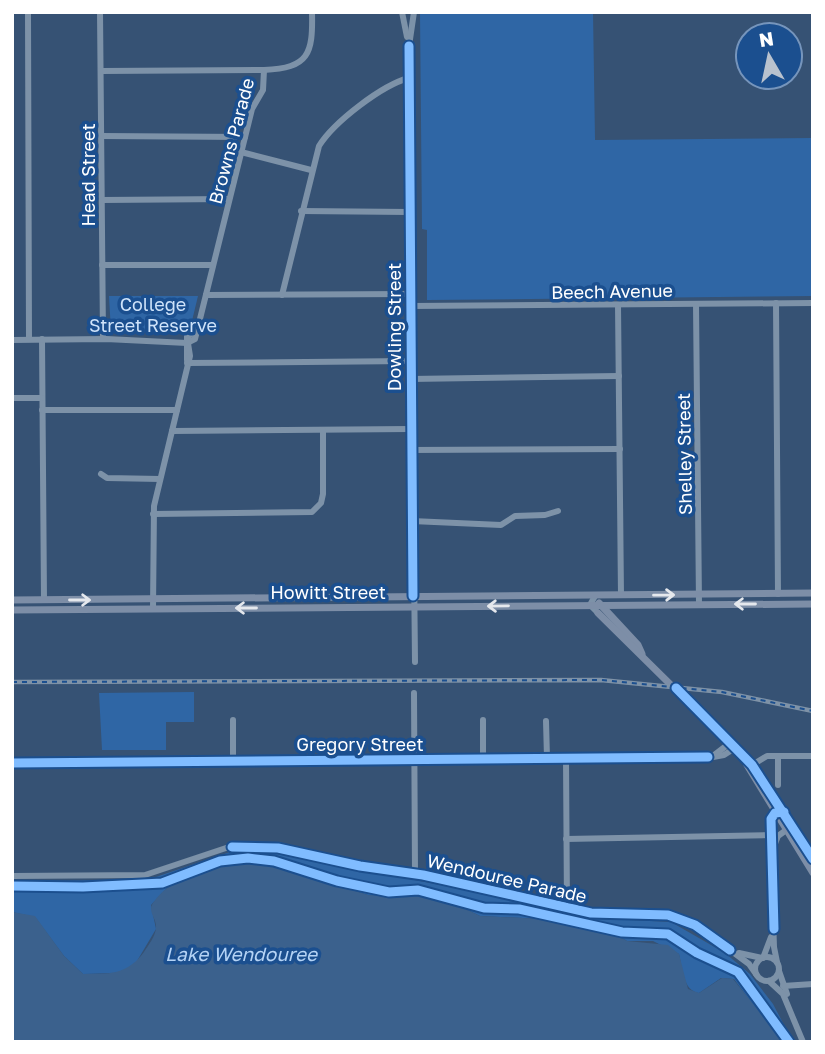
<svg xmlns="http://www.w3.org/2000/svg" width="825" height="1054" font-family="'Golos Text',sans-serif">
	<rect width="100%" height="100%" fill="#365274"/>
	<g fill="#2f66a5">
		<polygon points="593,12 595,140 813,138 813,296 427,300 427,230 422,229 420,13"/>
		<polygon points="109,296 198,296 190,329 186,332 111,332"/>
		<polygon points="194,692 194,722 166,722 166,750 102,750 99,693"/>
		<path d="M261 851 441 885 590 918 671 922 725 953 750 974 773 1004 793 1042H781L734 979 721 978 699 993C683 991 682 967 679 954L653 941H627L612 932 543 919 480 916 447 900 411 893 390 897 368 895 265 863 181 880 167 888 151 905 156 929 137 961 128 970 116 973 83 974 64 956 35 917 12 912V882L150 879 230 852Z"/>
	</g>
	<path fill="#3b618d" d="M228 863H265L368 895 390 897 411 893 447 900 480 916 543 919 612 932 627 941 668 945 679 954 688 989 699 993 722 978 733 979 782 1040 12 1042V912L35 916 64 956 83 974C109 974 127 975 144 952 149 944 155 937 156 928 157 918 147 912 153 903 169 879 202 871 228 863Z"/>
	<g fill="none" stroke-linecap="round" stroke-linejoin="round">
		<g stroke="#7d92a8" stroke-width="6">
			<polyline points="28,12 29,339"/>
			<polyline points="100,12 103,338"/>
			<polyline points="402,12 407,37"/>
			<polyline points="414,12 409,46 409,78 415,662"/>
			<polyline points="101,71 264,70"/>
			<polyline points="101,136 245,137"/>
			<polyline points="241,152 311,170"/>
			<polyline points="102,200 229,199"/>
			<polyline points="301,211 409,212"/>
			<polyline points="102,265 213,265"/>
			<polyline points="206,295 411,294"/>
			<path d="M282 295 319 146C334 122 382 85 409 78"/>
			<polyline points="776,303 778,594"/>
			<polyline points="696,304 699,604"/>
			<polyline points="618,305 621,595"/>
			<polyline points="411,306 813,303"/>
			<polyline points="42,339 44,600"/>
			<path d="M12 340 106 339 187 343 195 339 252 109 263 90 264 70C309 68 313 54 312 12"/>
			<polyline points="187,360 187,337 193,333 197,324"/>
			<polyline points="187,363 410,361"/>
			<polyline points="410,379 619,376"/>
			<polyline points="12,398 42,398"/>
			<polyline points="42,410 177,410"/>
			<polyline points="172,431 410,429"/>
			<polyline points="410,450 620,449"/>
			<polyline points="101,474 107,478 160,479"/>
			<polyline points="153,514 312,512 321,503 323,494 323,430"/>
			<polyline points="412,521 501,525 515,516 545,515 558,511"/>
			<polyline points="595,596 590,605 598,613"/>
			<polyline points="153,609 154,506 190,356 187,337"/>
			<polyline points="414,693 415,873"/>
			<polyline points="233,720 233,761"/>
			<polyline points="483,720 483,759"/>
			<polyline points="546,721 547,758"/>
			<polyline points="713,756 730,743"/>
			<polyline points="778,756 778,785"/>
			<polyline points="566,758 567,908"/>
			<polyline points="12,763 713,757 724,755 735,748"/>
			<polyline points="752,765 767,756 813,756"/>
			<polyline points="566,839 771,835"/>
			<polyline points="773,849 778,836 789,828"/>
			<polyline points="12,876 145,875 226,848 269,847 423,875 591,913 675,917 714,938 749,964 756,974"/>
			<polyline points="739,953 762,958"/>
			<circle cx="767" cy="969" r="12"/>
			<polyline points="763,958 771,937"/>
			<polyline points="777,962 774,947 770,825 772,816 779,812"/>
			<polyline points="779,971 787,994"/>
			<polyline points="769,981 783,994 803,1042"/>
			<polyline points="783,986 813,984"/>
		</g>
		<g stroke="#7d8ea7" stroke-width="7">
			<polyline points="12,600 813,593"/>
			<polyline points="599,603 638,645 642,654"/>
			<polyline points="12,610 813,604"/>
			<polyline points="598,613 752,765 813,859"/>
			<polyline points="747,765 813,873"/>
		</g>
		<g stroke="#7e92a7" stroke-width="4.5">
			<polyline id="rail" points="12,682 601,680 722,692 813,711"/>
		</g>
		<use href="#rail" stroke="#1b4f8f" stroke-width="2" stroke-dasharray="5" stroke-linecap="butt"/>
		<g stroke="#1b4f8f" stroke-width="13">
			<g id="cycleway">
				<polyline points="409,46 413,596"/>
				<polyline points="676,688 752,765 813,859"/>
				<polyline points="12,763 708,757"/>
				<polyline points="232,847 278,848 360,866 423,875 591,913 668,915 695,925 730,950"/>
				<polyline points="12,886 83,887 162,883 220,861 248,858 274,861 337,881 389,892 418,890 484,908 519,909 622,932 668,934 697,953 738,972 789,1042"/>
				<polyline points="774,929 771,819 775,813 784,812"/>
			</g>
		</g>
		<use href="#cycleway" stroke="#80bcff" stroke-width="9"/>
	</g>
	<defs><path id="oneway-shaft" d="M-6 0H5M1.5-3L5.5 0L1.5 3" fill="none" stroke-width="1.6" stroke-linecap="round" stroke-linejoin="round" transform="scale(1.75)"/></defs>
	<g stroke="#e5e8ed">
		<use href="#oneway-shaft" transform="translate(664 595) rotate(-1)"/>
		<use href="#oneway-shaft" transform="translate(80 600)"/>
		<use href="#oneway-shaft" transform="translate(745 604) rotate(180)"/>
		<use href="#oneway-shaft" transform="translate(498 606) rotate(179)"/>
		<use href="#oneway-shaft" transform="translate(246 608) rotate(180)"/>
	</g>
	<g text-anchor="middle" dominant-baseline="central" stroke-width="7" stroke-linejoin="round" paint-order="stroke">
		<g font-size="18" fill="#fff" stroke="#1b4f8f">
			<text transform="translate(231 141) rotate(-75)">Browns Parade</text>
			<text transform="translate(88 175) rotate(-90)">Head Street</text>
			<text transform="translate(612 291) rotate(-1)">Beech Avenue</text>
			<text transform="translate(394 327) rotate(-90)">Dowling Street</text>
			<text transform="translate(684 454) rotate(-91)">Shelley Street</text>
			<text x="328" y="592">Howitt Street</text>
			<text x="360" y="744">Gregory Street</text>
			<text transform="translate(507 878) rotate(13)">Wendouree Parade</text>
		</g>
		<g font-size="18" fill="#cfe3fa" stroke="#1b4f8f">
			<text x="153" y="304">College<tspan x="153" dy="21">Street Reserve</tspan></text>
		</g>
		<g font-size="19" font-style="italic" fill="#b5d3f5" stroke="#1b4f8f">
			<text x="241" y="953">Lake Wendouree</text>
		</g>
	</g>
	<rect width="825" height="1054" fill="none" stroke="#ffffff" stroke-width="28"/>
	<g transform="translate(769 56) rotate(351)"><circle r="33" fill="#1b4f8f" stroke="#7695bc" stroke-width="2"/>
	<path d="M0-5L12 26L0 18L-12 26Z" fill="#b9c2ce"/>
	<text y="-10" font-size="19" font-weight="bold" text-anchor="middle" fill="#ffffff">N</text>
	</g>
</svg>
